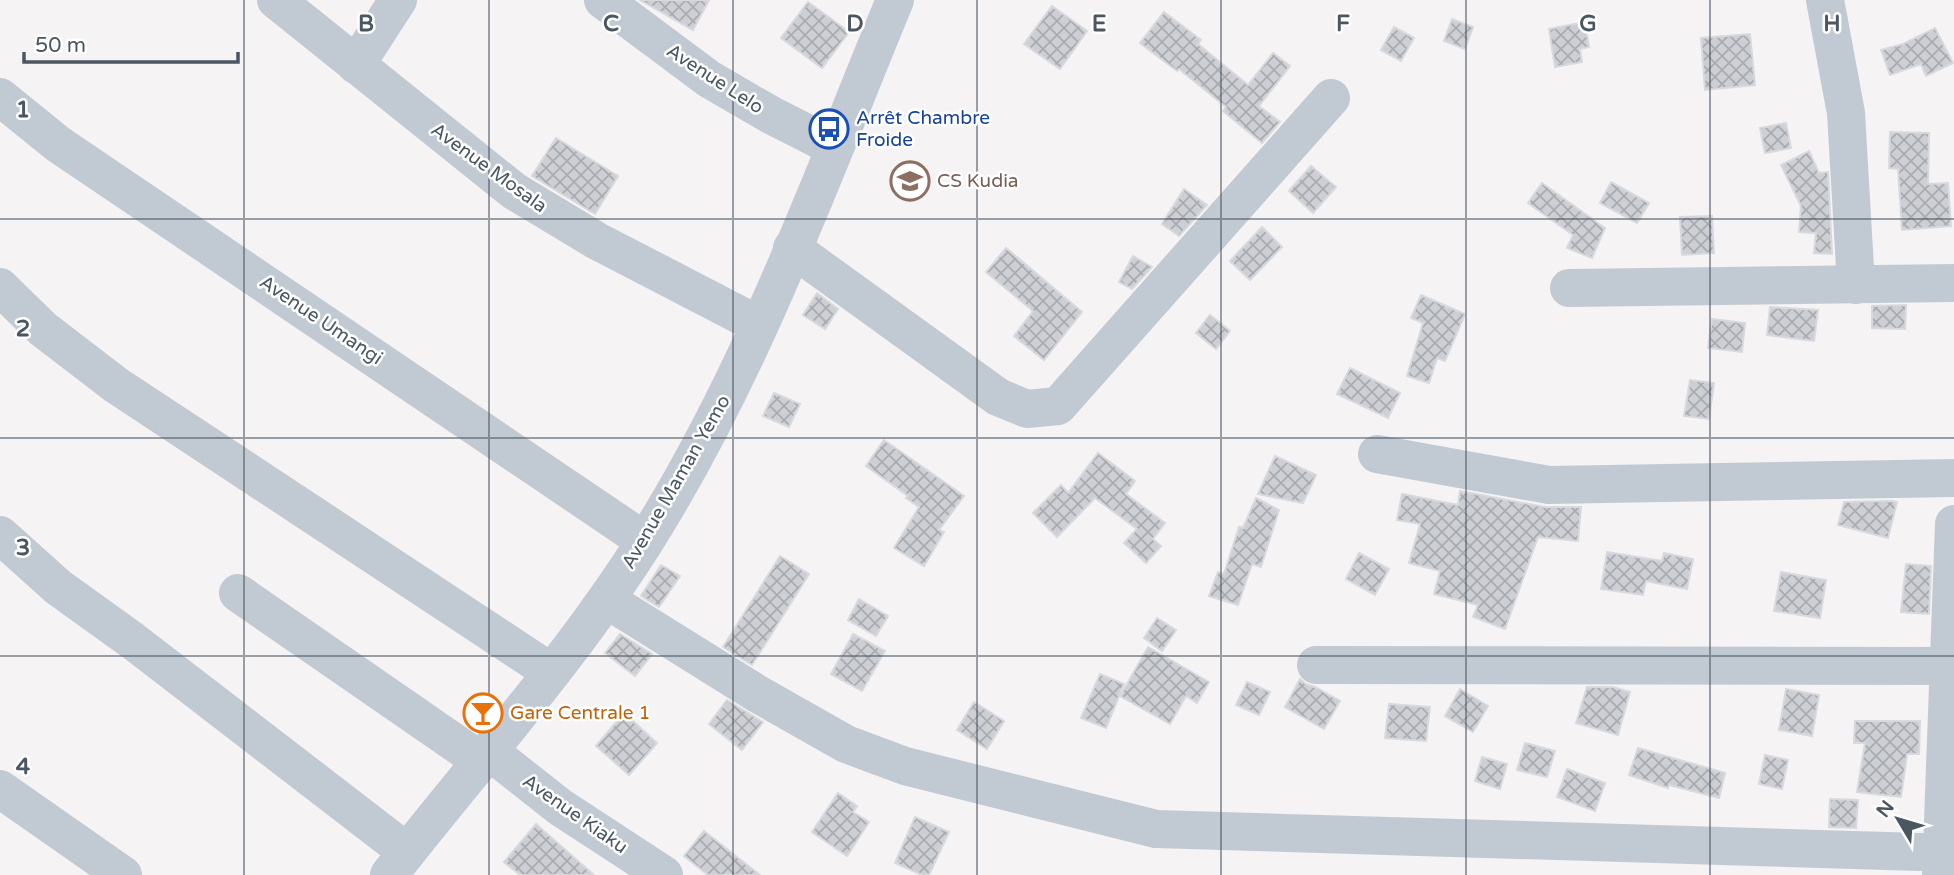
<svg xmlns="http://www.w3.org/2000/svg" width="1954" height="875" font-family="'Varela Round',sans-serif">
	<defs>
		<pattern id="building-cross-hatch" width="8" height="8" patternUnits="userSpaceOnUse" patternTransform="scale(1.75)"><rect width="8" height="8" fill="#cdcfd5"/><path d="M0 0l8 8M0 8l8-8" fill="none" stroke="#a8abb0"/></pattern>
	</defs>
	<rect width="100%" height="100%" fill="#f5f3f3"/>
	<g fill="url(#building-cross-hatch)" stroke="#d7d9de" stroke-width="2">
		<polygon points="640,0 709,0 693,30"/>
		<polygon points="808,2 849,32 822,68 781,38"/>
		<polygon points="1052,6 1087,31 1060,69 1024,44"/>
		<polygon points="1164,12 1201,40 1198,44 1248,85 1273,53 1290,66 1259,106 1280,122 1262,143 1223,111 1226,107 1179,69 1177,71 1140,43"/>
		<polygon points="1452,19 1473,27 1465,49 1444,41"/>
		<polygon points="1585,22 1589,47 1580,49 1582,62 1555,67 1549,29"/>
		<polygon points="1394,27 1414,38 1401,61 1381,50"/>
		<polygon points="1935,28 1953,63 1926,76 1921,64 1890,75 1881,50 1903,44"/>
		<polygon points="1750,34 1755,85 1705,90 1701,38"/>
		<polygon points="1786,123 1791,148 1765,153 1760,128"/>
		<polygon points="1890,132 1929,133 1928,184 1948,183 1951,226 1902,230 1898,169 1889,168"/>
		<polygon points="556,138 618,176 595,214 532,176"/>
		<polygon points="1809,151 1819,173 1828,172 1832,254 1814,253 1816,233 1799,232 1801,206 1781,165"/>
		<polygon points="1311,166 1336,187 1313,213 1289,191"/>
		<polygon points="1611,182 1649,203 1637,223 1600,203"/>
		<polygon points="1542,183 1605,228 1592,258 1567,248 1573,235 1528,203"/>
		<polygon points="1184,189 1207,205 1179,236 1162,224"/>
		<polygon points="1712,216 1714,253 1682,255 1680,217"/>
		<polygon points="1262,227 1282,247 1250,280 1230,261"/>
		<polygon points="1006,248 1082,312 1044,360 1014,336 1033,311 986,272"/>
		<polygon points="1133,256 1152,267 1132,289 1119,282"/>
		<polygon points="817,293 838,309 825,329 803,315"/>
		<polygon points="1421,295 1465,314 1445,361 1437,358 1429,383 1407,376 1423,323 1411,318"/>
		<polygon points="1906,305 1905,329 1872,328 1872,306"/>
		<polygon points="1770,307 1818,310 1814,341 1767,335"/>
		<polygon points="1210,315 1230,331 1216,349 1196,333"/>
		<polygon points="1712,319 1745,323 1742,352 1708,348"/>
		<polygon points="1350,368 1400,393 1388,418 1337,394"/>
		<polygon points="1690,380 1714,383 1709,419 1684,416"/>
		<polygon points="774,393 800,404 789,427 763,416"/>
		<polygon points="884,440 964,496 939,530 944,532 924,566 894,548 919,507 906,498 908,496 866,466"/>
		<polygon points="1098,453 1135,481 1126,494 1165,523 1153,539 1161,546 1146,563 1124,543 1137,529 1095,498 1057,537 1033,513 1061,485 1068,493"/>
		<polygon points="1275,456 1316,475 1303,503 1258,494"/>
		<polygon points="1460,491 1545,507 1581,507 1578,541 1538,537 1505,629 1473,617 1478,605 1434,594 1440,571 1409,563 1420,524 1397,520 1402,494 1458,505"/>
		<polygon points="1256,498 1279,510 1261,567 1252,564 1238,605 1209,596 1218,572 1224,574 1239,527 1243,528"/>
		<polygon points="1891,501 1897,502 1888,538 1838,525 1844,502"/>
		<polygon points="1607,552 1662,561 1664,553 1693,559 1687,589 1646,581 1643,595 1601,589"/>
		<polygon points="1359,553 1389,569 1375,595 1346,579"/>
		<polygon points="780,556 809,574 752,665 723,647"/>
		<polygon points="1906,564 1931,566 1929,614 1901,612"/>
		<polygon points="661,565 680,576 659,607 641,596"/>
		<polygon points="1781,572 1826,580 1820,618 1774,611"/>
		<polygon points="859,599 888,616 876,636 848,620"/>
		<polygon points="1157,618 1176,630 1162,651 1144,638"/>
		<polygon points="620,634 652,654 635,676 605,653"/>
		<polygon points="853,634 885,651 862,691 831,674"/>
		<polygon points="1148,647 1209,682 1197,703 1186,696 1170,724 1120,696"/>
		<polygon points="1100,674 1124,684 1106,728 1081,718"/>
		<polygon points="1300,679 1306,684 1315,687 1340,701 1324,729 1285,707"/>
		<polygon points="1247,682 1270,692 1259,715 1236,705"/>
		<polygon points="1587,687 1613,687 1630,692 1618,735 1576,723"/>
		<polygon points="1460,689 1488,706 1473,732 1445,716"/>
		<polygon points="1786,689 1819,695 1812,736 1779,730"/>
		<polygon points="727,700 763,722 742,750 709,724"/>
		<polygon points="974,702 1004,721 987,749 957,730"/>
		<polygon points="1389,704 1430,707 1426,741 1385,738"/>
		<polygon points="624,713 657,743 629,775 596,746"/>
		<polygon points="1855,721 1920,721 1919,754 1907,754 1901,797 1857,792 1865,743 1854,743"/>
		<polygon points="1525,743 1555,751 1547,777 1517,770"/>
		<polygon points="1638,748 1725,773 1719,798 1669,785 1668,788 1629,775"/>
		<polygon points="1765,755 1788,760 1782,789 1759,784"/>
		<polygon points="1482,757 1507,764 1500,789 1475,781"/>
		<polygon points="1567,769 1605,783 1595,811 1557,797"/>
		<polygon points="838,793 857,806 853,812 869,822 847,856 812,832"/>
		<polygon points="1830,799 1858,800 1856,828 1829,827"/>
		<polygon points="915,817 949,832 929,875 922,875 895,863"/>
		<polygon points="536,824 594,875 520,875 504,862"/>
		<polygon points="704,831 760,875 708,875 684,856"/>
	</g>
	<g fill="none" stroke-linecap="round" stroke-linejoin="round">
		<g stroke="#c1cad2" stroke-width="38">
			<polyline points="276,0 514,191 597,241 759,325"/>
			<polyline points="603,0 709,79 771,115 834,147"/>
			<polyline points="1825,0 1846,113 1856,285"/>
			<polyline points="356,65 398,0"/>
			<polyline points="0,97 58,144 645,541"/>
			<polyline points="792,248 998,397 1027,409 1058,406 1331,98"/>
			<polyline points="0,287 43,329 116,385 551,672"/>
			<polyline points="1569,288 1954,283"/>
			<polyline points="1377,454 1549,485 1954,478"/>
			<polyline points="0,535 58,587 133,641 407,852"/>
			<polyline points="238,593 481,761"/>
			<polyline points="607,600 756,693 846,744 905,766 1156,829 1954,853"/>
			<polyline points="1316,665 1954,666"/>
			<polyline points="489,751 560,807 664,875"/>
			<polyline points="0,789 123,875"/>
			<path d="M389 875C475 765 569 661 644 543 751 374 819 184 895 0"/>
			<polyline points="1941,875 1954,524"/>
		</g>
	</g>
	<path fill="none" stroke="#4a5661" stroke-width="2" stroke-opacity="0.55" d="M244 0V875M489 0V875M733 0V875M977 0V875M1221 0V875M1466 0V875M1710 0V875M0 219H1954M0 438H1954M0 656H1954"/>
	<defs>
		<g id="bus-ring" transform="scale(2.0125)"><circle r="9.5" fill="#fff" stroke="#1a4fb4" stroke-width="1.5"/><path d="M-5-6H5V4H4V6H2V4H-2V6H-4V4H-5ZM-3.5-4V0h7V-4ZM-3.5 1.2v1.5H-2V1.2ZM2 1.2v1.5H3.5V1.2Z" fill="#1a4fb4"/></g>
		<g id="school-ring" transform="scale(2.0125)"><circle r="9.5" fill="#fff" stroke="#8d6e63" stroke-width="1.5"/><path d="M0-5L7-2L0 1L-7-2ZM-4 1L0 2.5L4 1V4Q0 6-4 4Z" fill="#8d6e63"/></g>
		<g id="bar-ring" transform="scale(2.0125)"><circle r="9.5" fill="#fff" stroke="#e8710a" stroke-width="1.5"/><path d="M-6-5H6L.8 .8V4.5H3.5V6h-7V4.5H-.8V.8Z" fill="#e8710a"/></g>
	</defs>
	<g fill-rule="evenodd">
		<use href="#bus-ring" x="829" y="129"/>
		<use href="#school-ring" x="910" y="181"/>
		<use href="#bar-ring" x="483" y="713"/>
	</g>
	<g text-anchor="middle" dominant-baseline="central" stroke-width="5" stroke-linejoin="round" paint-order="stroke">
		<g font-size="19" fill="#4a5661" stroke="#fff">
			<text transform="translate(715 79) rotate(33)">Avenue Lelo</text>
			<text transform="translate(489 168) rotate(36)">Avenue Mosala</text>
			<text transform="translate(321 320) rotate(34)">Avenue Umangi</text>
			<text transform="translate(676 482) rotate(-60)">Avenue Maman Yemo</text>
			<text transform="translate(575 814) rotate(35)">Avenue Kiaku</text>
		</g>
		<g font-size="19" fill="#164399" stroke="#fff" text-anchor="start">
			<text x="856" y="118">Arrêt Chambre<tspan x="856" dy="22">Froide</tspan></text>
		</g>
		<g font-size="19" fill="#785e54" stroke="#fff" text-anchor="start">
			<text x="937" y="181">CS Kudia</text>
		</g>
		<g font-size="19" fill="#c56008" stroke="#fff" text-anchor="start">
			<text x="510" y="713">Gare Centrale 1</text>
		</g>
	</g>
	<g font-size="23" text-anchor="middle" font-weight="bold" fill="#4a5661" stroke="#fff" stroke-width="5" stroke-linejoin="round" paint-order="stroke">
		<text x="366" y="31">B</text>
		<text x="611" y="31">C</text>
		<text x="855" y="31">D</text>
		<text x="1099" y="31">E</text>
		<text x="1343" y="31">F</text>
		<text x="1588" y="31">G</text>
		<text x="1832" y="31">H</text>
		<text x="23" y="117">1</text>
		<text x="23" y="336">2</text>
		<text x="23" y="555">3</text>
		<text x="23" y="774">4</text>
	</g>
	<g transform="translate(1898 819) rotate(308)" stroke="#ffffff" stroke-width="5" paint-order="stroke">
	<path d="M0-5L12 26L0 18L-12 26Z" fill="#4a5661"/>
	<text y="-10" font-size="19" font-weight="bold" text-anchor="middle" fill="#4a5661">N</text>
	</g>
	<path d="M24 52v10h214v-10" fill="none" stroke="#4a5661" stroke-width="3.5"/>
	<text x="35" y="52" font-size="21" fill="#4a5661" stroke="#ffffff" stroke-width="5" paint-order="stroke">50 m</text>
</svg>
